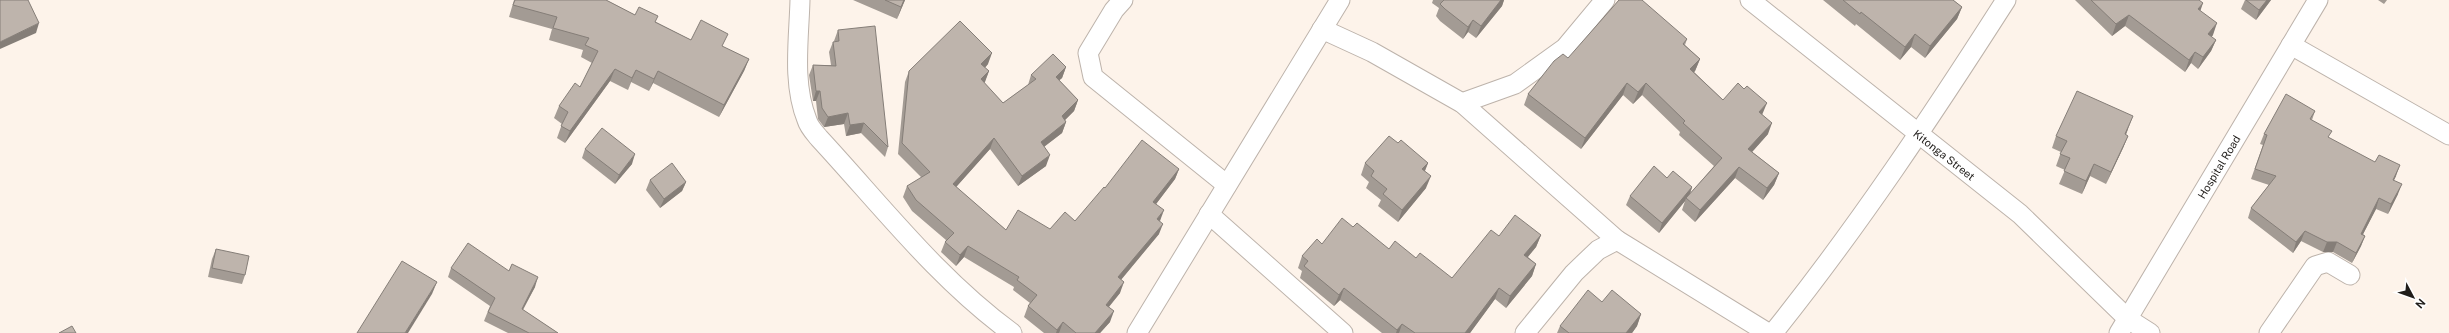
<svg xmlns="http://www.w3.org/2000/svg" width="2449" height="333" font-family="'Public Sans',sans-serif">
	<rect width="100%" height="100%" fill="#fdf3ea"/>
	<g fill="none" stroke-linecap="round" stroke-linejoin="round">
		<g stroke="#bdb3ab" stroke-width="21">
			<g id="street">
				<path d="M800 0C799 39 792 83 807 120 809 127 815 133 819 138 881 205 938 279 1012 333"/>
				<polyline points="1123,0 1114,10 1088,53 1093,77 1227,185"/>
				<polyline points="1750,0 2020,214 2128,319 2150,333"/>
				<polyline points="1322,29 1372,52 1462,103 1617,240"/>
				<polyline points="2291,45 2449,135"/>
				<polyline points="1462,103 1515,84 1565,48 1605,0"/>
				<polyline points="1209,214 1343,333"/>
				<polyline points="1137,333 1340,0"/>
				<polyline points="1525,333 1574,273 1598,250 1617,240 1768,333"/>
				<path d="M1773 333C1858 227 1933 114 2006 0"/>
				<polyline points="2119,333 2318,0"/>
				<polyline points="2269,333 2315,266 2328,262 2350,275"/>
			</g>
		</g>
		<use href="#street" stroke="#fff" stroke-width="19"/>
	</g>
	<g fill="#a39b94">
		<polygon points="514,0 606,0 635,15 656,22 691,40 723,47 749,59 744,71 719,117 653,83 649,91 631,82 628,90 610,81 565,143 557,138 562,124 554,118 559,106 580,87 592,63 581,57 583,50 549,40 552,29 509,17"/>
		<polygon points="853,0 905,0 897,19"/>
		<polygon points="1433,0 1504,0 1502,6 1476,38 1468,32 1463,39 1440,21 1436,16 1439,8 1432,3"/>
		<polygon points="1823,0 1953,0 1962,7 1957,19 1925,58 1911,47 1900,60 1856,24 1855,26"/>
		<polygon points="2075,0 2199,0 2200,11 2213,35 2211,37 2216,40 2211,51 2198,69 2191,63 2185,72 2125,26 2112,36"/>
		<polygon points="2245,0 2271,0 2256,20 2241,9"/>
		<polygon points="2378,0 2387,0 2384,4"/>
		<polygon points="838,30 888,147 885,157 861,133 846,136 844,124 824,127 818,119 816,101 813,101 809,75 813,65 831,65 829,52 833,42 835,42 834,41"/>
		<polygon points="1687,39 1685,45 1700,59 1695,71 1694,72 1723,100 1762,114 1768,134 1752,152 1779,173 1774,185 1763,200 1735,178 1695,222 1682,210 1685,201 1659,233 1626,205 1630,196 1667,178 1692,187 1690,194 1714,166 1679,135 1680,132 1642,95 1633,104 1623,95 1581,149 1524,105 1528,94 1568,58"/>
		<polygon points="988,64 985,68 989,71 984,83 1003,103 1028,85 1031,75 1066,67 1062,78 1059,80 1078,100 1074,111 1065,120 1066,122 1062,133 1044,147 1046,166 1018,186 990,149 956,187 1006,230 1050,229 1075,221 1105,188 1179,169 1175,179 1156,204 1160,221 1159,234 1121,280 1120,293 1109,307 1110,322 1100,333 1044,333 1024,317 1028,306 1030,303 1013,290 1014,287 964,257 956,266 941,252 945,242 946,240 912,211 903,197 907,186 922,178 898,154 905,82 909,71"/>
		<polygon points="2315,111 2312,120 2329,138 2396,176 2394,180 2398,194 2388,214 2376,209 2363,234 2365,236 2361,246 2352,263 2333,252 2323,252 2301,241 2293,253 2248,218 2251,208 2269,185 2251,179 2263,145 2260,144 2264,134"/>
		<polygon points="2128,129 2126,135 2128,136 2123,148 2106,184 2090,176 2082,194 2059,184 2065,170 2056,166 2061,152 2052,148 2056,136"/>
		<polygon points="1398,143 1428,163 1425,171 1426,188 1398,222 1378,206 1381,200 1366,188 1369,182 1361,175 1365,163"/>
		<polygon points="585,149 632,164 615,184 582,158"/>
		<polygon points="650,180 686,182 682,191 660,208 646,190"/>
		<polygon points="1353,227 1389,249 1416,258 1452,278 1499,236 1541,235 1536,247 1528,257 1536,264 1532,276 1506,308 1495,299 1470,333 1382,333 1340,300 1334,306 1300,278 1302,271 1298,268 1302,256 1322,244"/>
		<polygon points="216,249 245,275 242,284 208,277 212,259"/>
		<polygon points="451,268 509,271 535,287 523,310 558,333 508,333 484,321 490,306 448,277"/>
		<polygon points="1602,302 1641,314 1637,326 1632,333 1557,333 1560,326"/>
	</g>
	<g fill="#857e78">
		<polygon points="904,0 905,0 897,19 901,7"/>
		<polygon points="1501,0 1504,0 1502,6 1476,38 1481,26"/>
		<polygon points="2267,0 2271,0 2256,20 2259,10"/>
		<polygon points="2203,3 2199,15 2198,9"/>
		<polygon points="1962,7 1957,19 1925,58 1930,46"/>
		<polygon points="2129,15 2125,26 2112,36 2116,24"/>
		<polygon points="1473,20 1468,32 1463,39 1468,27"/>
		<polygon points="39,23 36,33 0,49 0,42"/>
		<polygon points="2217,23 2213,35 2204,46 2208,34"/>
		<polygon points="1915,34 1911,47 1900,60 1905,47"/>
		<polygon points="2216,40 2211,51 2198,69 2203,57"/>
		<polygon points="2195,52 2191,63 2185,72 2189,60"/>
		<polygon points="992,53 988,64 978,75 981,64"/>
		<polygon points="749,59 744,71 719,117 724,105"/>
		<polygon points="1700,59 1695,71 1686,81 1690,69"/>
		<polygon points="1066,67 1062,78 1052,87 1056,77"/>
		<polygon points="615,69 610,81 565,143 570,131"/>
		<polygon points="636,70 631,82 628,90 632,78"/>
		<polygon points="658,71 653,83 649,91 654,79"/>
		<polygon points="989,71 985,82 977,90 981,79"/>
		<polygon points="1627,83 1623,95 1581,149 1585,138"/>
		<polygon points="1646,83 1642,95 1633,104 1638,92"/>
		<polygon points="816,91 820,91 816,101 813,101"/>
		<polygon points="1078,100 1074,111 1058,127 1062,116"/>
		<polygon points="1767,103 1762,115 1759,112"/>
		<polygon points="848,113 844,124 824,127 828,117"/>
		<polygon points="2133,116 2128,129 2120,147 2125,134"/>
		<polygon points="1066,122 1062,133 1037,152 1041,142"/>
		<polygon points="864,123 861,133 846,136 850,125"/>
		<polygon points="1772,123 1768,134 1744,161 1748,149"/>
		<polygon points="2128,136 2123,148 2106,184 2111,172"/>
		<polygon points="994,138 990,149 949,195 953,184"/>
		<polygon points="635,154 632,164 615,184 619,175"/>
		<polygon points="1050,155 1046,166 1018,186 1022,176"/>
		<polygon points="1428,163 1423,175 1422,169"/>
		<polygon points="2094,164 2090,176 2082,194 2086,181"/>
		<polygon points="2400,165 2396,176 2389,190 2393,180"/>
		<polygon points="1739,167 1735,178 1695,222 1700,210"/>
		<polygon points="1179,169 1175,179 1150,212 1153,202"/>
		<polygon points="1779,173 1774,185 1763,200 1767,188"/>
		<polygon points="1431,176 1426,188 1398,222 1402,210"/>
		<polygon points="686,182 682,191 660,208 664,199"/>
		<polygon points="2402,184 2398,194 2388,214 2391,204"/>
		<polygon points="1692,187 1689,197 1686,198 1685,201 1659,233 1662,223"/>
		<polygon points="2379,198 2376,209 2358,244 2361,234"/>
		<polygon points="1164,210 1160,221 1157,219"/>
		<polygon points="1163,224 1159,234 1114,288 1118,277"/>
		<polygon points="2305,231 2301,241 2293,253 2296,242"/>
		<polygon points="1541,235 1536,247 1520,266 1524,255"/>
		<polygon points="2365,236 2361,246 2352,263 2356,253"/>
		<polygon points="2327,242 2337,242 2333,252 2323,252"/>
		<polygon points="968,246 964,257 956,266 960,255"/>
		<polygon points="1536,264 1532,276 1506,308 1510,296"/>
		<polygon points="538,277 535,287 518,318 522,309"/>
		<polygon points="437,282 432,294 408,333 405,333"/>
		<polygon points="1124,282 1120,293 1102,315 1106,305"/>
		<polygon points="1344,288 1340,300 1334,306 1339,295"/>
		<polygon points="1499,288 1495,299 1470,333 1465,333"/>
		<polygon points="1114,311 1110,322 1100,333 1095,333"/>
		<polygon points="1641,314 1637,326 1632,333 1626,333"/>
		<polygon points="1063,322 1059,333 1056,333 1057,330"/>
		<polygon points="1402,324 1399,333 1396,333 1397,330"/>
	</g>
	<g fill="#beb4ac" stroke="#857e78">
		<polygon points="0,0 28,0 39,23 0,42"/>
		<polygon points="515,0 606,0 635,15 639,7 658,16 655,22 691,40 701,20 728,34 722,46 749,59 724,105 658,71 654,79 636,70 632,78 615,69 570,131 561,126 568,112 559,106 575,83 580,87 598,51 585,45 589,38 553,28 557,17 513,5"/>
		<polygon points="885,0 904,0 901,7"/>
		<polygon points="1444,0 1501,0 1481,26 1473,20 1468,27 1445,9 1440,4"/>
		<polygon points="1619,0 1642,0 1687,39 1683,44 1700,59 1690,69 1723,100 1738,83 1744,89 1747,86 1767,103 1759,112 1772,123 1748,149 1779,173 1767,188 1739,167 1700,210 1686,198 1722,158 1683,123 1685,121 1646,83 1638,92 1627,83 1585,138 1528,94 1554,61 1563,54 1568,58"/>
		<polygon points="1843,0 1953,0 1962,7 1930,46 1915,34 1905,47 1861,12 1860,14"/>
		<polygon points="2091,0 2199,0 2203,3 2198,9 2217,23 2208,34 2216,40 2203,57 2195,52 2189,60 2129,15 2116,24"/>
		<polygon points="2246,0 2267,0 2259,10"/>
		<polygon points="960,21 992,53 981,64 989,71 981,79 1003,103 1036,79 1031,75 1053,54 1066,67 1056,77 1078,100 1062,116 1066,122 1041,142 1050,155 1022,176 994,138 953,184 1006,230 1018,210 1050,229 1065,212 1075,221 1104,187 1105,188 1142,140 1179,169 1153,202 1164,210 1157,219 1163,224 1118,277 1124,282 1106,305 1114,311 1095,333 1076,333 1063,322 1057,330 1028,306 1037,295 1017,280 1019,277 968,246 960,255 945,242 954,233 916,200 907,186 930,172 902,143 909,71"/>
		<polygon points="875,26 888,147 864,123 850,125 848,113 828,117 822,108 820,91 816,91 813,65 836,66 833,42 839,41 838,30"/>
		<polygon points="2077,91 2133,116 2125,134 2128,136 2111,172 2094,164 2086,181 2064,171 2070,158 2060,154 2067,141 2056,136"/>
		<polygon points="2286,94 2315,111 2310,119 2332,131 2328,137 2375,162 2379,155 2400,165 2393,180 2402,184 2391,204 2379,198 2361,234 2365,236 2356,253 2337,242 2327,242 2305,231 2296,242 2251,208 2276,176 2255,169 2267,135 2264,134"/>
		<polygon points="602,128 635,154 619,175 585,149"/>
		<polygon points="1389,136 1398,143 1401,140 1428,163 1422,169 1431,176 1402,210 1383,194 1387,189 1371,176 1374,171 1365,163"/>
		<polygon points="672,163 686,182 664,199 650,180"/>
		<polygon points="1654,166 1667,178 1673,171 1692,187 1662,223 1630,196"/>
		<polygon points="1515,215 1541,235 1524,255 1536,264 1510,296 1499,288 1465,333 1415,333 1402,324 1397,330 1344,288 1339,295 1304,266 1308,261 1302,256 1317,239 1322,244 1342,218 1353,227 1357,223 1389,249 1395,241 1416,258 1420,253 1452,278 1491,230 1499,236"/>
		<polygon points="468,243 509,271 512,264 538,277 522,309 558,333 529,333 488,312 495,298 451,268"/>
		<polygon points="216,249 249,256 245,275 212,268"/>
		<polygon points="402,261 437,282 405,333 357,333"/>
		<polygon points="1588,290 1602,302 1612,290 1641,314 1626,333 1569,333 1560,326"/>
		<polygon points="72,326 76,333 59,333"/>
	</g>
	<g text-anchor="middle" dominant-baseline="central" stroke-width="3" stroke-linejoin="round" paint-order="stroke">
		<g font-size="11" fill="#201d1a" stroke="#fff">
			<text transform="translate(1944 155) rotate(38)">Kitonga Street</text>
			<text transform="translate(2219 167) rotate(-59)">Hospital Road</text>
		</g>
	</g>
	<g transform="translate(2413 297) rotate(131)" stroke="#ffffff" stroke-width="3" paint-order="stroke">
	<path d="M0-3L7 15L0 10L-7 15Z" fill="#201d1a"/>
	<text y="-6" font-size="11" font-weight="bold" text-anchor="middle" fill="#201d1a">N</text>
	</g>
</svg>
